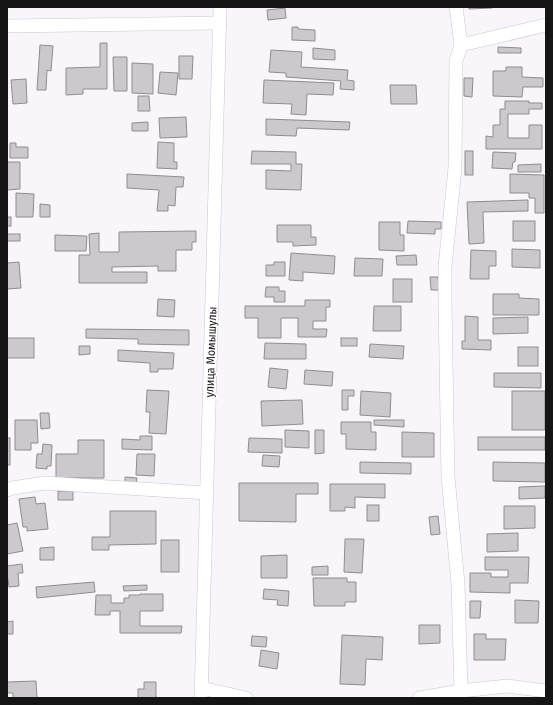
<svg xmlns="http://www.w3.org/2000/svg" width="553" height="705" font-family="'Fira Sans Condensed',sans-serif">
	<rect width="100%" height="100%" fill="#f8f6fa"/>
	<g fill="#cbc9cd" stroke="#8f8d91">
		<polygon points="469,7 492,7 492,8 469,9"/>
		<polygon points="285,8 286,18 268,20 267,10"/>
		<polygon points="292,27 298,27 298,29 315,30 315,41 292,40"/>
		<polygon points="100,43 107,43 107,89 83,89 83,94 66,95 66,68 100,67"/>
		<polygon points="40,45 53,46 51,71 47,70 46,90 37,90"/>
		<polygon points="498,47 521,48 521,53 498,53"/>
		<polygon points="313,48 335,50 335,60 313,59"/>
		<polygon points="271,50 302,52 301,67 348,70 347,80 354,81 354,90 340,89 341,81 286,77 286,73 269,72"/>
		<polygon points="179,56 193,56 192,79 179,79"/>
		<polygon points="113,57 127,57 127,91 114,91"/>
		<polygon points="132,63 153,64 153,94 132,93"/>
		<polygon points="506,67 522,67 522,77 543,78 543,87 523,87 522,97 493,96 493,71 506,71"/>
		<polygon points="160,72 178,73 176,95 158,93"/>
		<polygon points="464,78 473,78 472,97 464,96"/>
		<polygon points="26,79 27,103 13,104 11,80"/>
		<polygon points="264,80 334,83 333,95 307,94 306,115 291,114 292,104 263,103"/>
		<polygon points="390,85 416,85 417,104 391,104"/>
		<polygon points="138,96 149,96 150,111 138,111"/>
		<polygon points="505,101 529,101 529,103 542,103 542,109 529,109 529,114 508,114 508,138 529,138 529,125 542,125 542,149 486,149 486,136 493,137 493,125 500,125 500,109 505,109"/>
		<polygon points="186,117 187,137 160,138 159,118"/>
		<polygon points="266,119 350,122 349,130 297,128 296,136 266,135"/>
		<polygon points="148,122 148,131 132,131 132,123"/>
		<polygon points="158,142 174,143 174,162 177,162 177,169 157,168"/>
		<polygon points="10,143 16,143 16,147 28,147 28,158 10,158"/>
		<polygon points="252,151 296,152 296,164 302,164 301,190 266,189 266,170 291,171 291,164 251,164"/>
		<rect x="465" y="151" width="8" height="24"/>
		<polygon points="493,152 516,153 515,162 513,162 512,169 492,168"/>
		<polygon points="7,162 20,162 20,189 7,190"/>
		<polygon points="541,164 541,172 518,172 518,165"/>
		<polygon points="127,174 184,177 183,187 176,187 175,206 168,205 168,211 157,211 159,190 127,188"/>
		<polygon points="510,174 544,175 544,213 535,213 535,198 529,198 529,193 510,193"/>
		<polygon points="16,193 34,194 33,217 16,217"/>
		<polygon points="528,200 528,211 483,212 484,243 469,244 467,202"/>
		<polygon points="40,204 50,205 50,217 40,217"/>
		<rect x="7" y="217" width="4" height="9"/>
		<polygon points="408,221 441,222 441,229 435,229 435,234 407,233"/>
		<rect x="513" y="221" width="22" height="20"/>
		<polygon points="379,222 400,222 400,235 404,235 404,251 379,250"/>
		<polygon points="277,225 311,225 311,237 316,237 316,245 293,246 293,242 277,242"/>
		<polygon points="196,231 196,242 192,242 192,250 176,250 176,271 158,271 158,266 112,267 112,272 147,272 147,283 79,283 79,255 90,255 89,234 99,233 99,252 119,252 119,232"/>
		<rect x="7" y="234" width="13" height="7"/>
		<polygon points="55,235 87,236 86,251 55,251"/>
		<polygon points="512,249 540,250 540,268 512,267"/>
		<polygon points="471,250 496,251 496,266 489,266 489,279 470,279"/>
		<polygon points="291,253 335,256 334,274 303,272 303,281 289,280"/>
		<polygon points="416,255 417,265 397,265 396,256"/>
		<polygon points="355,258 383,259 382,276 354,276"/>
		<polygon points="19,262 21,288 7,289 7,263"/>
		<polygon points="274,262 285,262 285,276 266,276 266,265 274,265"/>
		<polygon points="430,277 438,277 439,290 431,290"/>
		<rect x="393" y="279" width="19" height="23"/>
		<polygon points="266,287 279,287 279,291 285,291 285,302 274,302 274,297 265,297"/>
		<polygon points="493,294 519,294 519,298 539,299 539,315 493,315"/>
		<polygon points="158,299 175,300 174,317 157,316"/>
		<polygon points="305,300 330,300 330,307 326,307 326,321 313,321 313,329 327,329 326,337 298,337 298,318 281,318 281,338 258,338 258,318 245,318 245,306 305,306"/>
		<polygon points="374,306 401,306 401,331 373,331"/>
		<polygon points="465,316 478,317 478,340 491,340 491,350 462,349 462,341 465,341"/>
		<polygon points="528,317 528,333 493,334 493,318"/>
		<polygon points="86,329 189,330 189,345 138,344 138,339 86,338"/>
		<rect x="7" y="338" width="27" height="20"/>
		<rect x="341" y="338" width="16" height="8"/>
		<polygon points="265,343 306,344 306,359 264,359"/>
		<polygon points="370,344 404,346 403,359 369,357"/>
		<polygon points="79,346 90,346 90,354 79,355"/>
		<rect x="518" y="347" width="20" height="19"/>
		<polygon points="118,350 174,353 173,369 158,369 158,372 150,372 150,363 118,361"/>
		<polygon points="270,368 288,370 286,389 268,387"/>
		<polygon points="305,370 333,372 332,386 304,384"/>
		<polygon points="494,373 541,373 541,388 494,387"/>
		<polygon points="147,390 169,391 166,434 149,433 150,412 146,412"/>
		<polygon points="342,390 354,390 354,396 348,396 348,410 342,410"/>
		<polygon points="361,391 391,393 390,417 360,415"/>
		<rect x="512" y="391" width="33" height="39"/>
		<polygon points="302,400 303,424 262,426 261,401"/>
		<polygon points="40,413 49,413 50,428 41,429"/>
		<polygon points="15,420 37,420 38,443 31,443 31,450 15,450"/>
		<polygon points="374,420 404,420 404,427 374,425"/>
		<polygon points="341,422 371,422 371,432 376,432 376,450 346,449 346,434 341,434"/>
		<polygon points="285,430 309,431 309,448 285,447"/>
		<polygon points="315,430 324,430 324,453 315,454"/>
		<polygon points="402,432 434,433 434,457 402,457"/>
		<polygon points="140,436 152,436 152,450 122,449 122,439 140,440"/>
		<rect x="478" y="437" width="67" height="13"/>
		<rect x="7" y="438" width="3" height="27"/>
		<polygon points="249,438 282,439 282,453 248,452"/>
		<polygon points="78,440 104,440 104,478 56,478 56,454 78,454"/>
		<polygon points="43,444 52,445 51,466 47,466 47,469 36,468 37,454 42,454"/>
		<polygon points="137,454 155,454 154,476 136,475"/>
		<polygon points="263,455 280,456 279,467 262,466"/>
		<polygon points="360,462 411,463 411,474 360,473"/>
		<polygon points="493,462 545,463 545,482 493,481"/>
		<polygon points="125,477 137,478 136,485 125,484"/>
		<polygon points="239,483 318,483 318,494 296,494 296,522 239,521"/>
		<polygon points="330,484 385,484 385,498 355,497 355,508 345,507 345,511 330,511"/>
		<polygon points="545,486 545,498 519,499 519,487"/>
		<rect x="58" y="491" width="15" height="9"/>
		<polygon points="35,497 36,504 45,503 48,529 27,531 27,527 23,527 19,499"/>
		<rect x="367" y="505" width="12" height="16"/>
		<polygon points="504,506 535,506 535,528 504,529"/>
		<polygon points="110,511 156,511 156,544 109,545 109,550 92,550 92,537 110,537"/>
		<polygon points="438,516 440,534 431,535 429,517"/>
		<polygon points="17,523 23,551 7,554 7,525"/>
		<polygon points="518,533 518,551 487,552 487,534"/>
		<polygon points="345,539 364,539 362,573 344,572"/>
		<rect x="161" y="540" width="18" height="32"/>
		<polygon points="54,547 54,560 40,560 40,548"/>
		<polygon points="287,555 287,578 261,578 261,556"/>
		<polygon points="485,557 529,557 528,583 510,583 510,593 470,592 470,573 491,573 491,577 508,577 508,570 485,570"/>
		<polygon points="22,564 23,573 18,573 19,586 9,587 8,579 7,579 7,566"/>
		<polygon points="328,566 328,575 312,575 312,567"/>
		<polygon points="313,578 347,578 347,582 356,582 356,602 345,602 345,606 314,606"/>
		<polygon points="94,582 95,592 37,598 36,587"/>
		<polygon points="147,585 147,590 124,591 123,586"/>
		<polygon points="264,589 289,591 288,606 277,605 278,600 263,599"/>
		<polygon points="140,594 163,594 163,611 140,611 140,626 182,626 181,633 120,633 120,611 110,611 110,615 95,615 96,595 111,595 111,603 124,603 124,598 129,598 129,595 140,595"/>
		<polygon points="515,600 539,601 538,623 515,623"/>
		<polygon points="470,601 481,601 480,618 470,618"/>
		<polygon points="13,621 13,634 7,634 7,622"/>
		<polygon points="419,625 440,625 440,643 419,644"/>
		<polygon points="474,634 486,634 486,639 506,639 505,660 474,660"/>
		<polygon points="342,635 383,637 382,660 366,659 365,685 340,684"/>
		<polygon points="252,636 267,637 266,647 251,646"/>
		<polygon points="261,650 279,653 277,669 259,666"/>
		<polygon points="36,681 37,698 13,698 13,693 7,693 7,682"/>
		<polygon points="144,682 156,682 156,698 138,698 138,689 144,689"/>
	</g>
	<g fill="none" stroke-linecap="round" stroke-linejoin="round">
		<g stroke="#cbc8cc" stroke-width="14">
			<g id="minor">
				<polyline points="456,7 461,45 546,25"/>
				<polyline points="7,26 220,23"/>
				<polyline points="461,45 456,61 455,168 445,267 445,302 448,477 458,584 461,691"/>
				<polyline points="7,490 12,488 45,483 206,493"/>
				<polyline points="201,688 246,698"/>
				<polyline points="201,698 220,7"/>
				<polyline points="419,698 461,691 507,686 546,691"/>
			</g>
		</g>
		<use href="#minor" stroke="#fff" stroke-width="13"/>
	</g>
	<g text-anchor="middle" dominant-baseline="central" stroke-width="3" stroke-linejoin="round" paint-order="stroke">
		<g font-size="12" fill="#161516" stroke="#fff">
			<text transform="translate(211 352) rotate(-88)">улица Момышулы</text>
		</g>
	</g>
	<rect width="553" height="705" fill="none" stroke="#161516" stroke-width="16"/>
</svg>
